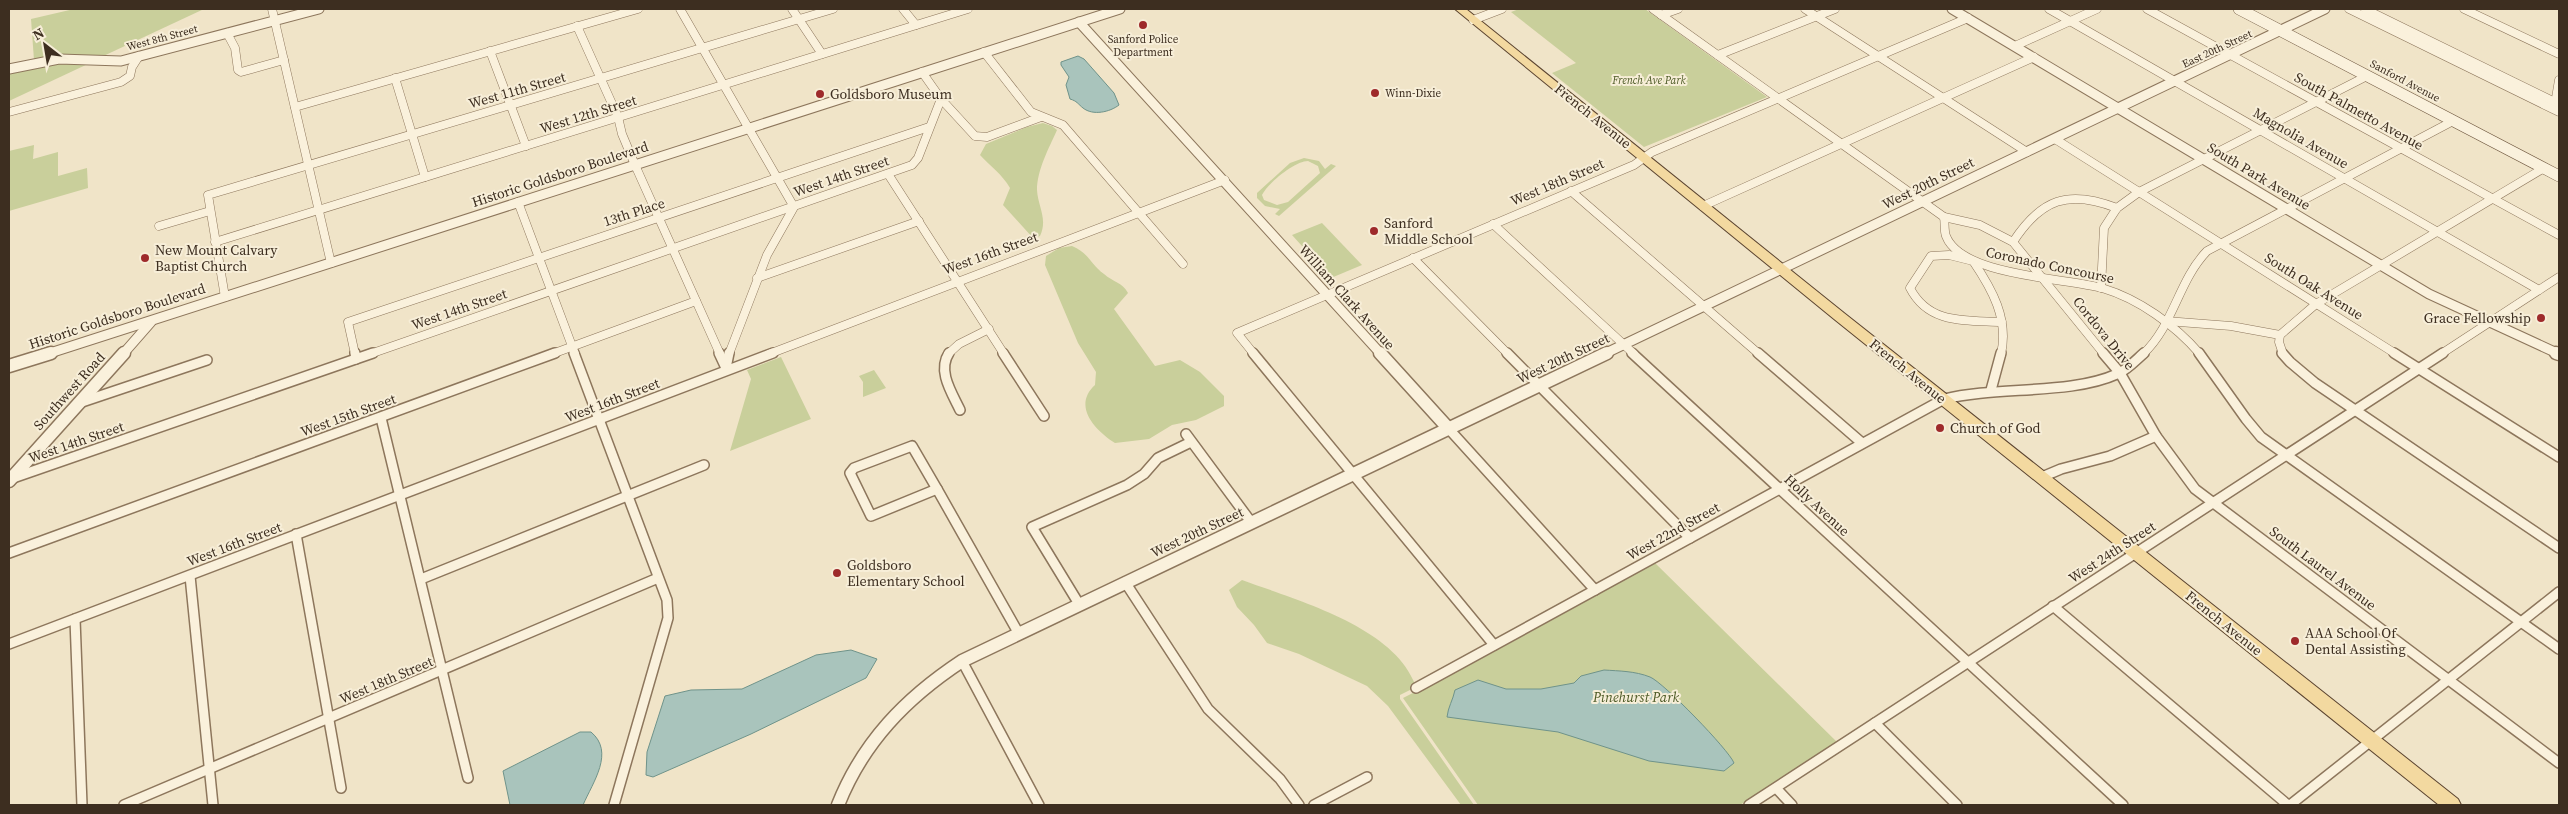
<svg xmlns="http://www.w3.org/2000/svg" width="2568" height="814" font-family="'Source Serif 4',serif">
	<rect width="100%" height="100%" fill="#f0e4c8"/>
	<g fill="#c9cf9b" fill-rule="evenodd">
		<polygon points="74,9 204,9 97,59 34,60 31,19"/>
		<polygon points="1519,9 1645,9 1767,97 1644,147 1552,73 1576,63 1511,12"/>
		<polygon points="90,63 9,101 9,71 38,64"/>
		<path d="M1043 123 1052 126 1057 130C1049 148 1037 170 1037 190 1038 207 1048 219 1040 236L1033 238 1003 205 1010 188C1002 174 991 167 980 155L986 144 1027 127Z"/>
		<polygon points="34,145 33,159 58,152 58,176 87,168 88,188 9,211 9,151"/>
		<path d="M1304 158 1319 161 1325 169 1331 164 1336 166 1279 216 1275 214 1280 209 1265 206 1257 198V193L1290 163ZM1308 161 1318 166 1320 173 1288 202 1277 205 1264 200 1262 195C1268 183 1295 161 1308 161Z"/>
		<polygon points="1322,223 1362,265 1331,278 1292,235"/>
		<path d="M1072 246C1090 254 1090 264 1104 274 1113 282 1122 282 1128 293L1114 309 1155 366 1180 360 1200 372 1224 396V406L1196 420 1172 425 1149 439 1115 443C1095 430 1072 406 1095 385L1096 372 1078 343 1045 265 1046 256 1059 248Z"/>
		<polygon points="781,357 811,419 730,451 751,379 747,370"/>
		<polygon points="874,370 886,388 863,397 863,382 859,376"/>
		<polygon points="1655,563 1837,742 1740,805 1478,805 1403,698 1490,654"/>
		<path d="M1242 580C1296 600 1393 626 1415 684L1410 686 1412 689 1400 695V699L1474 805H1461L1388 706 1367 686 1299 654 1267 643 1254 625 1237 607 1229 590Z"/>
	</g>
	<g fill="#a9c4bc" stroke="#6f938a">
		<path d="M1078 56 1084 59 1114 93 1119 105C1110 112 1093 116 1083 108 1078 104 1077 101 1070 99L1066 85 1069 77 1061 65V62Z"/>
		<polygon points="851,650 877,659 866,678 751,734 653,777 646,775 647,752 665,696 691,690 742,689 816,655"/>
		<path d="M1604 670C1619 671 1635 671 1650 677 1663 682 1729 750 1734 763L1724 771 1649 761 1558 732 1447 717C1448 707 1453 700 1455 690L1478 680 1506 689H1541L1574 683 1581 676Z"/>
		<path d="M580 732H591C615 752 593 782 583 805H510L503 771Z"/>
	</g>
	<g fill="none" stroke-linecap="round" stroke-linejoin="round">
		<g stroke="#8d765c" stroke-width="9">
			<g id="minor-far1">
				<polyline points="272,9 331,263"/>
				<polyline points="680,9 794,207 767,255 729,354"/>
				<polyline points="792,9 822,54"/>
				<polyline points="903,9 916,25"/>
				<path d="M1653 9 1944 217C1945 223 1944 231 1946 236 1961 276 2066 278 2102 288 2139 299 2175 325 2200 354"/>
				<polyline points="1805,9 2027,152"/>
				<polyline points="2049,9 2539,290"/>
				<polyline points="2147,9 2559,235"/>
				<polyline points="2349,9 2559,112"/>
				<polyline points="2365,9 2559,104"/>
				<polyline points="2464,9 2559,54"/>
				<polyline points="1661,15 1678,9"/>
				<polyline points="1473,20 1502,9"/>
				<polyline points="577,26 618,117 622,134 635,165 720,354"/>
				<polyline points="227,33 235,48 238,70 241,72 284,60"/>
				<polyline points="2015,46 2097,9"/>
				<polyline points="490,51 526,146"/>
				<polyline points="984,52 1031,112 1063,125 1183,264"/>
				<polyline points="1718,55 1835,9"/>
				<polyline points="922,72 941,99 975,136 987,137 1041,117"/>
				<polyline points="395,78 425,177"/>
				<polyline points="2559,80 2556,98 2559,103"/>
				<polyline points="295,107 638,9"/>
				<polyline points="9,112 121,82 130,76 132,67 139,56"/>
				<polyline points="2055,139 2396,354"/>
				<polyline points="888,174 1004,354"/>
				<polyline points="1571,191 1759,354"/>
				<polyline points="518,202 575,354"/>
				<polyline points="1703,206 2034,57"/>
				<polyline points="1944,217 1980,225 2013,242 2104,354"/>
				<polyline points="1493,224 1634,354"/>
				<polyline points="159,226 210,211"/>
				<polyline points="215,242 968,9"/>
				<path d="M2013 242C2041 199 2068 189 2117 208"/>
				<polyline points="1413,258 1508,354"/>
				<polyline points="757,278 919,221"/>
				<polyline points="2101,288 2104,228 2117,208 2139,192 2367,76"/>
				<polyline points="225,297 208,195 833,9"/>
				<polyline points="2166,321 2231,326 2280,335"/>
				<polyline points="355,354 348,322 929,127"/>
				<polyline points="370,354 912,165 918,158 941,99"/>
				<polyline points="552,354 696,301"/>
				<polyline points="769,354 1225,180"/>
				<polyline points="948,354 959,344 989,329"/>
				<polyline points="1254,354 1237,333 1634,165 1652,152 1968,18"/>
				<path d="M2001 354C2009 319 1992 289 1973 261L1949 255 1931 256 1910 288C1929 325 1966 320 2002 322"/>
				<path d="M2143 354C2174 325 2178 281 2207 251L2453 121"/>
				<polyline points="2283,354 2279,342 2280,335 2316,304 2544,168"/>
				<polyline points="2441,354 2559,277"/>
			</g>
		</g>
		<g stroke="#8d765c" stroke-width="12">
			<g id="minor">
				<polyline points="355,353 356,359"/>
				<polyline points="574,353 667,600 668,618 614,805"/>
				<polyline points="719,353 726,368"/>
				<path d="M949 353C937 371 952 393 960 410"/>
				<polyline points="1003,353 1044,416"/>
				<polyline points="1253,353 1494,645"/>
				<polyline points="1507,353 1690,538"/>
				<polyline points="1632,353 2123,805"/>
				<polyline points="1758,353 1862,443"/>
				<polyline points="2103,353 2120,373 2156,436 2195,489 2559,763"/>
				<polyline points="2199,353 2246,419 2261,437 2559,649"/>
				<polyline points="2282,353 2290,362 2315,383 2559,548"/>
				<polyline points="2394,353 2559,457"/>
				<polyline points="726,368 729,353"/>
				<polyline points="1991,390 2001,353"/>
				<polyline points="79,403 207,360"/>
				<polyline points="381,418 468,778"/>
				<polyline points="1448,428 1595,590"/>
				<polyline points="1186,434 1251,522"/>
				<polygon points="912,446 937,489 871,516 850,473 854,468"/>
				<polyline points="2042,477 2061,469 2110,456 2156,436"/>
				<polyline points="13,478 373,353"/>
				<polyline points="937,489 1019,634"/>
				<polyline points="296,534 341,788"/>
				<polyline points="9,553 555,353"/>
				<polyline points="190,576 213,805"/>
				<polyline points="421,579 704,465"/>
				<polyline points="1125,582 1208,709 1280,779 1299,805"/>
				<polyline points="1079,604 1032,527 1127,485 1144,474 1158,458 1191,442"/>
				<polyline points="2053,606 2288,805"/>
				<polyline points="75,619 82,805"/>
				<polyline points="9,644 773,353"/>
				<polyline points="962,661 1039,805"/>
				<path d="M1416 688 1944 399C1997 386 2071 395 2117 374 2127 370 2136 360 2144 353"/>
				<polyline points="1875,723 1957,805"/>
				<polyline points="1776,788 1792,805"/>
				<polyline points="124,805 658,578"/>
				<polyline points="1314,805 1367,777"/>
				<polyline points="1749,805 2443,353"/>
				<polyline points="2290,805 2559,592"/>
			</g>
		</g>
		<g stroke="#8d765c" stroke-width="11">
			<g id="tertiary-far1">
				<polyline points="1952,9 2429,294 2559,354"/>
				<polyline points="1079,22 1381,354"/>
				<polyline points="9,69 59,59 121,61 319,9"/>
				<polyline points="47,354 1120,9"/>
				<polyline points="123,354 151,322"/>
				<polyline points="1604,354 2325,9"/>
			</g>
		</g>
		<g stroke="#8d765c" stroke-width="15">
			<g id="tertiary">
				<polyline points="1380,353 1448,428"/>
				<polyline points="2556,353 2559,354"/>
				<polyline points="9,366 51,353"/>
				<polyline points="9,481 124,353"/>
				<path d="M838 805C863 742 906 698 962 661L1607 353"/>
			</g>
		</g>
		<g stroke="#6f573f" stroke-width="12">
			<polyline id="secondary" points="2239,9 2559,176"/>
		</g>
		<g stroke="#5b4430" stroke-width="2">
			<polygon id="primary" points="1455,9 1466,9 1844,313 2458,799 2461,805 2439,805 1834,319"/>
		</g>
		<use href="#minor-far1" stroke="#faf1dc" stroke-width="8"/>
		<use href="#minor" stroke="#faf1dc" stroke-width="9"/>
		<use href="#tertiary-far1" stroke="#faf1dc" stroke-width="9"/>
		<use href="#tertiary" stroke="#faf1dc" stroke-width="12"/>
		<use href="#secondary" stroke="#faf1dc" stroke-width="11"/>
		<use href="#primary" fill="#f3d9a0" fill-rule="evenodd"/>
	</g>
	<g fill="#9e2a2b" stroke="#f7eed8" stroke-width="2">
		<circle cx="1143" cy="25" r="5"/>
		<circle cx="1375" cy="93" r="5"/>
		<circle cx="820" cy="94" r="5"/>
		<circle cx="1374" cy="231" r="5"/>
		<circle cx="145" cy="258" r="5"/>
		<circle cx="2541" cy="318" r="5"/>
		<circle cx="1940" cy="428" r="5"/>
		<circle cx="837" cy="573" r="5"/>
		<circle cx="2295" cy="641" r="5"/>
	</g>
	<g text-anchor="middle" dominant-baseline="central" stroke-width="4" stroke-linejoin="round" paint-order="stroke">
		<g font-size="11" fill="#3d2e20" stroke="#f7eed8">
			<text transform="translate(162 38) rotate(-15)">West 8th Street</text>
			<text transform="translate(2217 49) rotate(-25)">East 20th Street</text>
			<text transform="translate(2405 81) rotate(28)">Sanford Avenue</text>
		</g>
		<g font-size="11" fill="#3d2e20" stroke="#f7eed8">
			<text x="1143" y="39">Sanford Police<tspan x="1143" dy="13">Department</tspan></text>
			<text x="1385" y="93" text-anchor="start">Winn-Dixie</text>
		</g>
		<g font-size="11" font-style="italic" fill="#4d5a26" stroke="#f7eed8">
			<text x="1649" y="80">French Ave Park</text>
		</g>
		<g font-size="14" fill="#3d2e20" stroke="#f7eed8">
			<text transform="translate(517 90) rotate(-16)">West 11th Street</text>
			<text transform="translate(2359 111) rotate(29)">South Palmetto Avenue</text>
			<text transform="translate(588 114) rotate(-17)">West 12th Street</text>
			<text transform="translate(1593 116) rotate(39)">French Avenue</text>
			<text transform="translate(2301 138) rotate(30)">Magnolia Avenue</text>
			<text transform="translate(560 174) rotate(-18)">Historic Goldsboro Boulevard</text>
			<text transform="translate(841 176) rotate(-19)">West 14th Street</text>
			<text transform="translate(2259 176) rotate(31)">South Park Avenue</text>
			<text transform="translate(1557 182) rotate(-23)">West 18th Street</text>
			<text transform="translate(1928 183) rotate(-26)">West 20th Street</text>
			<text transform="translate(634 212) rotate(-18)">13th Place</text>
			<text transform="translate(990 253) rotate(-20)">West 16th Street</text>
			<text transform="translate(2050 265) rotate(12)">Coronado Concourse</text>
			<text transform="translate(2314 286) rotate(32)">South Oak Avenue</text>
			<text transform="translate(1347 297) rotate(48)">William Clark Avenue</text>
			<text transform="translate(459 309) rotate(-19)">West 14th Street</text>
			<text transform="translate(117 316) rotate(-18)">Historic Goldsboro Boulevard</text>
			<text transform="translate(2104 333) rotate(51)">Cordova Drive</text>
			<text transform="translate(1563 358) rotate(-25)">West 20th Street</text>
			<text transform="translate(1908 371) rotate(39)">French Avenue</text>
			<text transform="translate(69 391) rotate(-48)">Southwest Road</text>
			<text transform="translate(612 400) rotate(-21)">West 16th Street</text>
			<text transform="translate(348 415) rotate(-20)">West 15th Street</text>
			<text transform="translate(76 442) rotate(-19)">West 14th Street</text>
			<text transform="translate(1817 505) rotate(43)">Holly Avenue</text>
			<text transform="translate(1673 531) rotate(-29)">West 22nd Street</text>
			<text transform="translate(1197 532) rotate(-25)">West 20th Street</text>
			<text transform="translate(234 544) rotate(-21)">West 16th Street</text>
			<text transform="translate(2112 552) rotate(-33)">West 24th Street</text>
			<text transform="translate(2323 568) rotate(37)">South Laurel Avenue</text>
			<text transform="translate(2224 623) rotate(39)">French Avenue</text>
			<text transform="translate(386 680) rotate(-23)">West 18th Street</text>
		</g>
		<g font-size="14" fill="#3d2e20" stroke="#f7eed8" text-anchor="start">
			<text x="830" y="94">Goldsboro Museum</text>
			<text x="1384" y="223">Sanford<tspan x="1384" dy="16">Middle School</tspan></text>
			<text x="155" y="250">New Mount Calvary<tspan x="155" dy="16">Baptist Church</tspan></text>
			<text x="2531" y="318" text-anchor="end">Grace Fellowship</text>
			<text x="1950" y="428">Church of God</text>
			<text x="847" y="565">Goldsboro<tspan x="847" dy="16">Elementary School</tspan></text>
			<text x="2305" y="633">AAA School Of<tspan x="2305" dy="16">Dental Assisting</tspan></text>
		</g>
		<g font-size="14" font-style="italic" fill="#4d5a26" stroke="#f7eed8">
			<text x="1636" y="697">Pinehurst Park</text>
		</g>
	</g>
	<rect width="2568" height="814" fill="none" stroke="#3d2e20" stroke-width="20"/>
	<g transform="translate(45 45) rotate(329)" stroke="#f7eed8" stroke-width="4" paint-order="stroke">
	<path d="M0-4L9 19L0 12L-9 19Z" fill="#3d2e20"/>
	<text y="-8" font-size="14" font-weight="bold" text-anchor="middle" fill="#3d2e20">N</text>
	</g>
</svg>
